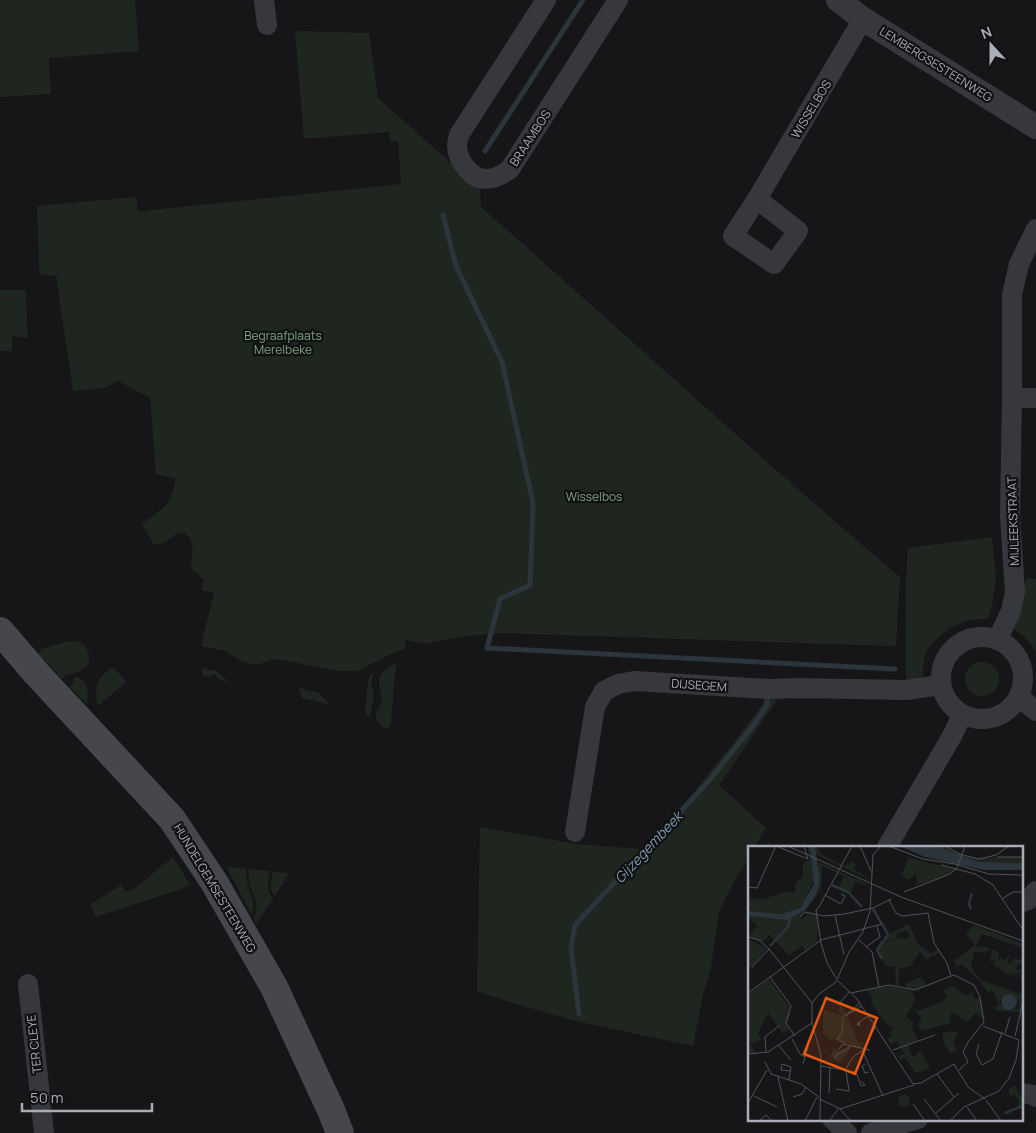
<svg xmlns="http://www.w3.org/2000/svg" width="1036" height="1133" font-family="Manrope,sans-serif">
	<rect width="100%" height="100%" fill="#161618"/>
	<g fill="#1e261f">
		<polygon points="0,0 135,0 139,51 49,58 51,94 0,97"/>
		<path d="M295 31 369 33 378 98 480 189 481 207C621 330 758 457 900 577L896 646 497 633 460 637 424 644 406 640 404 649 386 656 358 671H338L277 659 255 665 241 661 225 651 201 646 214 593 201 590 204 580 191 568C192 554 196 541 184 532L176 534 164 543 154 545 142 524C163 508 171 506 176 479L156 474 150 398 118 381 105 388 73 391 56 276 41 274 39 269 37 206 136 197 138 211H143L401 184 398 141 390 142 389 132 315 138H304Z"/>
		<polygon points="0,290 26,290 27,326 28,338 12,336 12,351 0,351"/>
		<path d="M992 537 996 578 993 600 988 619C967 618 949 625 935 641 932 644 927 649 926 654 923 661 923 670 923 678L906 681V577L908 548Z"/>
		<polygon points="1027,578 1036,579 1036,652 1026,638 1013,628"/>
		<path d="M78 641 85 645C86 648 89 653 89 657 91 669 75 674 66 674L62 679 39 654 41 649 65 642Z"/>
		<circle cx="982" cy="679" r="17"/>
		<path d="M396 664 391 724 389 728H385C369 718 378 712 382 700 382 696 380 692 380 688 377 674 385 669 396 664Z"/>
		<path d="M112 667 116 670 126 682 98 706C94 688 95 679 112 667Z"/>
		<polygon points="202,668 217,671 229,682 220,680 214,674 208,677 203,676"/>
		<polygon points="374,673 371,681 374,695 370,716 368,717 365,712 368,681 371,674"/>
		<path d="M75 677C89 678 89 694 87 705L70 687 73 683 74 678Z"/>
		<polygon points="299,688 319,693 330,705 302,698"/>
		<polygon points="766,699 777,700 719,785 766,828 755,847 750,847 750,856 733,884 719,912 711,968 703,995 693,1046 571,1020 503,1000 502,999 477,992 480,827 577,844 641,849 690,797 735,741"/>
		<polygon points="173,857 190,884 182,889 95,917 91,904 121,885 126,892 134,889"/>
		<path d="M226 866 246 869C246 873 246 877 247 881 249 893 257 903 251 914Z"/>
		<path d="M249 869 269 871C269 885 265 886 273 899L256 924 254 919C260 902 253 897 249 882 248 878 249 873 249 869Z"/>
		<path d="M272 872 289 873 275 896C267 885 273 884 272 872Z"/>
	</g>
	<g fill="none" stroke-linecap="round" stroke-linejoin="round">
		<g stroke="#2c353c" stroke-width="5">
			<polyline points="485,151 583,0"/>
			<polyline points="443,215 456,266 502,362 533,503 530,585 500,599 487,648 895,669"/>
			<polyline points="579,1014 571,948 575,925 708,782 755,723 767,705 767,694"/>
		</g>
		<g stroke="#37383d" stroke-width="20">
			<polyline points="264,0 267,25"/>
			<path d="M546 0 459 135C458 139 457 143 457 147 458 156 461 163 467 169 479 184 496 180 510 169L618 0"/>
			<polyline points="757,199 798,231 774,264 733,236 757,199 863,19"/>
			<polyline points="1012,398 1036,398"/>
			<circle cx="982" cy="678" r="41"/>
			<polyline points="997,640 1011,611 1015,592 1010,516 1012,398 1012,295 1019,264 1036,229"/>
			<polyline points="1019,697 1036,711"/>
			<polyline points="575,832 595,707 604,691 618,684 634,681 768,689 799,688 906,690 941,685"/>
			<polyline points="887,847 952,736 962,715"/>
			<polyline points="1022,902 1028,900 1036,891"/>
			<polyline points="28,984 44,1133"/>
			<polyline points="1022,1093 1033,1095 1036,1097"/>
			<polyline points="832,1119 847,1133"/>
			<polyline points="871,1133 918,1119"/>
		</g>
		<polyline stroke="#37383d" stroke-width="24" points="838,0 863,19 1036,127"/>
		<polyline stroke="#45474d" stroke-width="28" points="0,631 37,674 172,819 214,882 274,987 331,1110 340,1133"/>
	</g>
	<g text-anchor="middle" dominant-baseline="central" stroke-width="4.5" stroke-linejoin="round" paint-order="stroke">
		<g font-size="12" fill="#a8adb8" stroke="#111113">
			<text transform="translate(936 64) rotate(32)">LEMBERGSESTEENWEG</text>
			<text transform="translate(811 109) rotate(-59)">WISSELBOS</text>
			<text transform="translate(530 138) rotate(-57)">BRAAMBOS</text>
			<text transform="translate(1013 521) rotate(-92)">MIJLEEKSTRAAT</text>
			<text transform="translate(699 685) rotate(4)">DIJSEGEM</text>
			<text transform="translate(215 888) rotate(59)">HUNDELGEMSESTEENWEG</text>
			<text transform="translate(34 1044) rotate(-96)">TER CLEYE</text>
		</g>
		<g font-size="12" fill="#7fa381" stroke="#111113">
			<text x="283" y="335">Begraafplaats<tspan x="283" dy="14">Merelbeke</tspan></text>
			<text x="594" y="496">Wisselbos</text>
		</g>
		<g font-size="14" font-style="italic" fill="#7f9bb3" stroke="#111113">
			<text transform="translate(648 847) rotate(-47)">Gijzegembeek</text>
		</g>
	</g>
	<g transform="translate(748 846)">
		<rect width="275" height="275" fill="#161618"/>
		<path d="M59 0H62L67 33 54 59 48 65 34 68 0 65V52L16 53 37 46 47 47 48 37 55 31V17L62 14ZM70 0 72 8 94 19 98 20 105 15 108 20 105 22 124 35 73 11 68 8 67 0ZM188 0H195L224 12 275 11V17L231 16ZM161 11 169 14 206 23 199 30 165 40 169 36 168 28 161 34 153 30ZM70 17H73L119 38 121 40 107 36 103 48 91 41 96 30 74 20 73 42 62 59 52 71 54 73 61 67 70 70 69 95 58 104 54 100 41 109 21 89 15 96 0 90 9 80 0 70 40 74 57 64 69 45ZM161 78 170 98 183 108 190 103 192 106 178 114 172 106 163 119 175 133 178 140 194 134V131L196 134 168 144 159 142 157 137 173 131 163 120 151 123V140L148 139 147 121 138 120 129 104 135 95 137 96 153 92 158 93 162 89 159 84 148 88 150 92 136 95 140 89ZM226 79 275 98V102L234 88 226 104 232 99 233 103 235 100 242 103 236 107 239 115 236 106H226L223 121 233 134 272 148 275 141 272 129 275 128V149L272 166 248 165 246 162 251 158 244 144 240 147 231 134 213 118 209 121 206 115 227 99 218 88ZM259 147 272 156 270 163 255 162 251 155ZM0 93 19 103 0 125ZM244 103 251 107 250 114 255 110 254 116 261 109 260 116 263 118 266 112 273 114 275 110V119L274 116 268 120 269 126 272 123 274 126 269 127 270 134H269L266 133 270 132 268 127 262 129 245 119 246 113 242 117ZM21 133 41 161 42 169 38 176 41 183 35 188 20 167 10 187 13 194 2 199 10 208 0 207 1 200 3 198 0 195V148ZM141 140 164 145 167 153 163 160 169 165 192 157 199 151 195 145 204 140 219 150 223 146 227 153 232 151 236 173 228 167 219 176 203 166 202 177 173 185 169 178 174 173 164 161 158 170 165 177 164 183 170 194 152 201 149 195 143 199 139 193 145 188H140L146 181H141L123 157 125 153 119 144ZM92 159 95 161 111 197H116L110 203 90 193 86 192 83 195 75 188V163L94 169 90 165ZM203 185 210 186 205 197 210 205 203 208 195 196V187ZM160 198 165 212 172 204 182 222 168 227 157 212 152 214 150 210 156 208 153 201ZM103 201 92 217 82 210 86 202 93 206ZM267 239 275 254V260L269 261 271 256 267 248 263 251 260 244ZM150 255a6 6 0 1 1 12 0a6 6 0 1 1-12 0Z" fill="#1e261f" fill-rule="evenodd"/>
		<path d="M62 0H67L72 34 68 49 57 64 40 74 0 70V65L34 68 52 62 66 38ZM151 0H188L231 16 275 17V24H236L177 11ZM253 156a8 8 0 1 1 16 0a8 8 0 1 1-16 0Z" fill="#2c353c"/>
		<path fill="none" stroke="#2c353c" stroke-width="2.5" d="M84 39 100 46 114 61M125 63 140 88 136 95M223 63 221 58 224 47M22 100 40 81 42 73M134 113 129 104 135 95M95 171 94 187 89 193 97 197M87 213 88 209 102 201M257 267 275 260"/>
		<path fill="none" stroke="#505258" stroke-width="1" d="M28 0 60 13 56 0M40 0 153 51 275 95M112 0 123 25M141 0 175 13 207 18 241 28 275 29M197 0 211 8 231 13 248 9 261 0M249 11H275M193 19 227 28 245 39 275 84M0 41 9 42 28 0M156 46 202 28 209 22 217 0M77 49 93 58 97 50 93 48M254 53 265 46H275M141 54 148 67 154 70 180 67 186 97 199 117 203 130M71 61 68 64 73 97 79 117 88 132M71 61 104 0M87 69 96 109M52 71 57 66 76 70 96 68 125 62 143 53M0 91 11 94 21 103 64 157M111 94 124 106 131 141M118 101 132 91 129 80M4 121 21 103M22 131 43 160 38 177 47 190M90 135 109 153 165 238 173 237 206 218 220 241 237 253M0 147 73 94 134 78M103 147 141 139 167 144 206 129 226 139 232 151 236 176 220 196 215 206 220 216 211 224M112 157 97 170 114 160M90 159 102 145M111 176V180L109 178 120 170M257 187 262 171M267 190 275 155M44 193 52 208 57 211M231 198 228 208 234 219 245 213 254 186M30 199 43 214M115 203 128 180M90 204 95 198 122 204M145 204 187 189M115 206 135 250M18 207 17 191 31 180M0 208 20 206 64 177M17 216 23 228 53 238 71 251M55 218 60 201M117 218 114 220 117 227 121 226M73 220 97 224 105 211 115 204M98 225 108 226 113 240 117 239 113 235M189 228 206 251M30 231 40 275M41 234 43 221 34 218 33 224 42 225M88 243 101 245 98 225M81 247 82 221M6 250 29 261M45 251 54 248 58 241M71 253 91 262 103 275M176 253 193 275M238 254 253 275M0 257 19 224M165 258 177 275M219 261 229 275M92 263 166 239M188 267 211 247M11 275 18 269 24 275M57 275 69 251M72 275 73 209 64 177V157L71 148 88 136 101 106 115 86 122 65 125 9 132 1M81 275 91 262M202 275 216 261 251 245 261 232 268 214 271 194 235 180"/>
		<path fill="#e8590c" fill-opacity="0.15" stroke="#e8590c" stroke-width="2.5" d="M78 152 129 172 107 228 56 208Z"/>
		<rect width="275" height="275" fill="none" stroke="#a8adb8" stroke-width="2.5"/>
	</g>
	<g transform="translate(991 45) rotate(339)" stroke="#111113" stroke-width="4" paint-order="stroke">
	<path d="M0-4L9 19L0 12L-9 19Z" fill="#a8adb8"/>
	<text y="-8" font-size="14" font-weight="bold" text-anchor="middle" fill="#a8adb8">N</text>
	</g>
	<path d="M22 1103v8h130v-8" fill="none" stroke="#a8adb8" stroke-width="2.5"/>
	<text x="30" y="1103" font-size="15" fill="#a8adb8" stroke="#111113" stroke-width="4" paint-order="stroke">50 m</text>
</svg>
